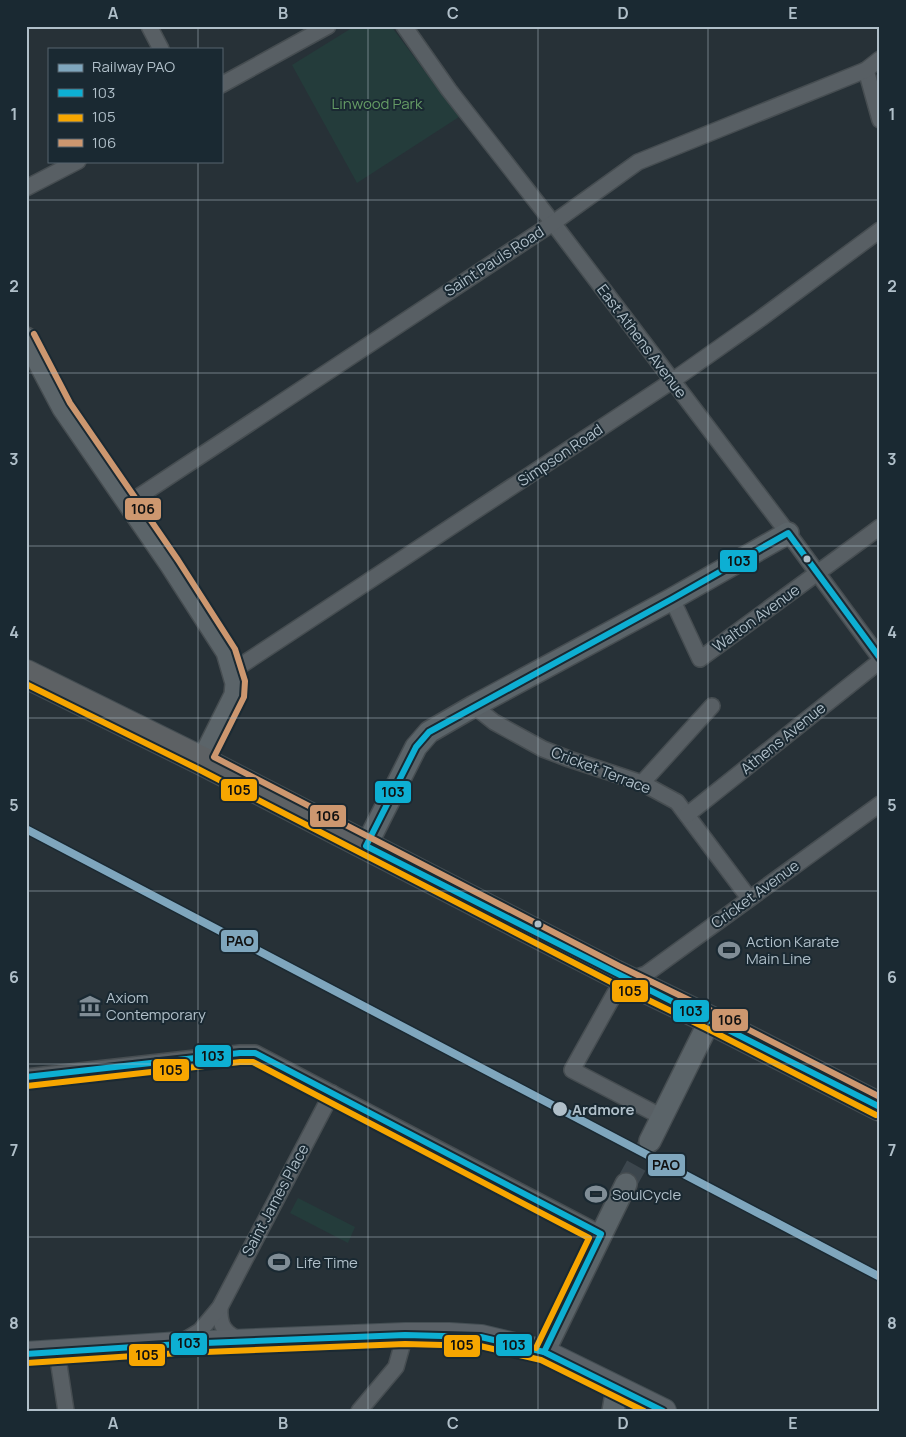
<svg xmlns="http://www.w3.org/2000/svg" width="906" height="1437" font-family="Manrope,sans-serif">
	<rect width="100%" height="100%" fill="#273137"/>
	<g fill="#243c3b">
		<polygon points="355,26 391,26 459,117 357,183 292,65"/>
		<polygon points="298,1198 355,1227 348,1243 290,1213"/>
	</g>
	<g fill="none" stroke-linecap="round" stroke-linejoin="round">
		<polyline stroke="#3c464d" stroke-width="21" stroke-dasharray="21 11" stroke-linecap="butt" points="626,1184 650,1141"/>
		<g stroke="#464d51" stroke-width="18">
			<g id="street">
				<polyline points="149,26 161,49"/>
				<polyline points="404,26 449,90 553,223 788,533 880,658"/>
				<polyline points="866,70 880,120"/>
				<polyline points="221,85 328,26"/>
				<polyline points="26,188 78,161"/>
				<polyline points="129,503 553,223 638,162 866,70 880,59"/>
				<polyline points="672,599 700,659 880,527"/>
				<polyline points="234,670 672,381 760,319 880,230"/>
				<polyline points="474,706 494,722 543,749 569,759 642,783 677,802 749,898"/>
				<polyline points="642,783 712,706"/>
				<polyline points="687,815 880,661"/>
				<polyline points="26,1077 240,1053 255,1053 601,1234"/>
				<polyline points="662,1117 572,1070 615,993 628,980 646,974 880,804"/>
				<path d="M220 1307C219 1326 224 1333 242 1341"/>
				<polyline points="182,1342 200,1331 220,1307 332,1093"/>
				<polyline points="57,1352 66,1411"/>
				<polyline points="359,1411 396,1367 405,1335"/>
			</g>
		</g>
		<g stroke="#464d51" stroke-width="24">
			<g id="secondary">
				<polyline points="26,338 63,408 171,565 227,652 236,683 235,695 202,761"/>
				<polyline points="366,846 416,747 429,732 474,706 672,599 788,533"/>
				<polyline points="650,1141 710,1020"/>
				<polyline points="544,1352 626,1184"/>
				<polyline points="613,1411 617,1388"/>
			</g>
		</g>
		<g stroke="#444e53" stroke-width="26">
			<polyline id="primary" points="26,1354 180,1344 405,1335 449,1335 481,1337 544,1352 664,1411"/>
		</g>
		<g stroke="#444d52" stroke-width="30">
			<polyline id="highway" points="26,674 202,761 615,974 710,1020 880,1107"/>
		</g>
		<use href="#street" stroke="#585f64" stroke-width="15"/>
		<use href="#secondary" stroke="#5b6469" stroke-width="21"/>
		<use href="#primary" stroke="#5a6167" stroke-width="24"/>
		<use href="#highway" stroke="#5d6164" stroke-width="28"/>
		<g stroke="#1a2932" stroke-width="10">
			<g id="bus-1">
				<polyline points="880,658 788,533 672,599 429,732 416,747 366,846 880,1107"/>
				<polyline points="26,1077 240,1053 255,1053 601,1234 544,1352"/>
				<polyline points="26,1354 180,1344 405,1335 481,1337 544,1352 663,1411"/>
			</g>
		</g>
		<g stroke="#1a2932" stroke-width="10">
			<g id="bus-2">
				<polyline points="26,684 198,769 611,982 706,1028 876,1115"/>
				<polyline points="27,1086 240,1062 253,1062 589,1238 536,1348"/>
				<polyline points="27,1363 180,1353 405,1344 480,1346 541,1360 644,1411"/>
			</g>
		</g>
		<g stroke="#1a2932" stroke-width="10">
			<polyline id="bus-3" points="34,334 70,403 178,560 235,649 245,681 244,697 214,757 619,966 714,1012 880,1097"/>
		</g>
		<use href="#bus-1" stroke="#0dafd3" stroke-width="6"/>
		<use href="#bus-2" stroke="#f7a600" stroke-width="6"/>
		<use href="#bus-3" stroke="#cd976f" stroke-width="6"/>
		<g stroke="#1a2932" stroke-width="11">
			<polyline id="rail-1" points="26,829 880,1277"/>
		</g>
		<use href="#rail-1" stroke="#7fa6bd" stroke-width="8"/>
	</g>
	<path fill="none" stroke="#b0bfc9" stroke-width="1" stroke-opacity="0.55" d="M198 26V49M368 26V1411M538 26V1411M708 26V1411M198 161V1411M26 200H880M26 373H880M26 546H880M26 718H880M26 891H880M26 1064H880M26 1237H880"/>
	<defs>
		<g id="stadium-bare" transform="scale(1.725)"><path d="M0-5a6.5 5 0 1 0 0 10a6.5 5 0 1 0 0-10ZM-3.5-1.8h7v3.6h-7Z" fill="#808d96" stroke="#1a2932" stroke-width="2.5" paint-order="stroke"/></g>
		<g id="museum-bare" transform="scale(1.725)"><path d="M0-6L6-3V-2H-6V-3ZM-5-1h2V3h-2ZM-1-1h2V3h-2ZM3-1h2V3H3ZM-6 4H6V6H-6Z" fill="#808d96" stroke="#1a2932" stroke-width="2.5" paint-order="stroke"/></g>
	</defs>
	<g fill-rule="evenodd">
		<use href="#stadium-bare" x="729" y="950"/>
		<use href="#museum-bare" x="90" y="1006"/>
		<use href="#stadium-bare" x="596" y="1194"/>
		<use href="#stadium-bare" x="279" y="1262"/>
	</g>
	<g fill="#b0bfc9" stroke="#1a2932" stroke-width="2">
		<circle cx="807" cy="559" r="4.5"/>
		<circle cx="538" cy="924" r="4.5"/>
		<circle cx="560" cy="1109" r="8"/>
	</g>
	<g text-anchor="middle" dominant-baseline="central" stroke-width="4" stroke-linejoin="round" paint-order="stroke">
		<g font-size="15" fill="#659c65" stroke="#1a2932">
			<text x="377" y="103">Linwood Park</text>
		</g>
		<g font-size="15" fill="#b0bfc9" stroke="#1a2932">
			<text transform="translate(494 261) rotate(-33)">Saint Pauls Road</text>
			<text transform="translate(642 341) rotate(53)">East Athens Avenue</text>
			<text transform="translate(560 455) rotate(-34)">Simpson Road</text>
			<text transform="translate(756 618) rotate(-36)">Walton Avenue</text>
			<text transform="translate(783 738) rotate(-39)">Athens Avenue</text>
			<text transform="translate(601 770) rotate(21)">Cricket Terrace</text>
			<text transform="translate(755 894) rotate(-36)">Cricket Avenue</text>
			<text transform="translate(275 1200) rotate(-62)">Saint James Place</text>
		</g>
		<g font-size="15" fill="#b0bfc9" stroke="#1a2932" text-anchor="start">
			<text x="746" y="941">Action Karate<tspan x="746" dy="17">Main Line</tspan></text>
			<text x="106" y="997">Axiom<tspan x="106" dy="17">Contemporary</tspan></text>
			<text x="612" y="1194">SoulCycle</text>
			<text x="296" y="1262">Life Time</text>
		</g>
		<g font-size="15" font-weight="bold" fill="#b0bfc9" stroke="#1a2932" text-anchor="start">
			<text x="572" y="1109">Ardmore</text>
		</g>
	</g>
	<g stroke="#1a2932" stroke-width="2">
		<rect x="124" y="497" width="38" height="24" rx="5" fill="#cd976f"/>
		<rect x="719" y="549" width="39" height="24" rx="5" fill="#0dafd3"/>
		<rect x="220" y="778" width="38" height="24" rx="5" fill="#f7a600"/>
		<rect x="374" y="780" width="38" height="24" rx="5" fill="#0dafd3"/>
		<rect x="309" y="804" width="38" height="24" rx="5" fill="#cd976f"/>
		<rect x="220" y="929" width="39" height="24" rx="5" fill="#7fa6bd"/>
		<rect x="611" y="979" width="38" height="24" rx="5" fill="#f7a600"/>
		<rect x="672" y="999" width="38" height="24" rx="5" fill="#0dafd3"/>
		<rect x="711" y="1008" width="38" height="24" rx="5" fill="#cd976f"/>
		<rect x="194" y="1044" width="38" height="24" rx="5" fill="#0dafd3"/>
		<rect x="152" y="1058" width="38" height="24" rx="5" fill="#f7a600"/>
		<rect x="647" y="1153" width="39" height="24" rx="5" fill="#7fa6bd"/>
		<rect x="170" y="1332" width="38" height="24" rx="5" fill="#0dafd3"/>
		<rect x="495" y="1333" width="38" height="24" rx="5" fill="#0dafd3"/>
		<rect x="443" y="1334" width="38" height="24" rx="5" fill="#f7a600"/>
		<rect x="128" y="1343" width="38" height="24" rx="5" fill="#f7a600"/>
	</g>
	<g font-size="14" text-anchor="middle" font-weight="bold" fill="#111">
		<text x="143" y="514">106</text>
		<text x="739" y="566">103</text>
		<text x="239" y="795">105</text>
		<text x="393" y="797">103</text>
		<text x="328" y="821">106</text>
		<text x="240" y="946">PAO</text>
		<text x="630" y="996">105</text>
		<text x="691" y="1016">103</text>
		<text x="730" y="1025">106</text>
		<text x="213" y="1061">103</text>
		<text x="171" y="1075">105</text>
		<text x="666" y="1170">PAO</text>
		<text x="189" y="1348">103</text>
		<text x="514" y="1350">103</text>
		<text x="462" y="1350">105</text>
		<text x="147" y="1360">105</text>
	</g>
	<rect width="906" height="1437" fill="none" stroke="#1a2932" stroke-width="55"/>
	<rect x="48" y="48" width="175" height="115" fill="#1a2932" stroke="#56656e"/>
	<rect x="58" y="64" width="25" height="8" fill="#7fa6bd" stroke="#56656e"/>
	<text x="92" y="72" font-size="15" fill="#b0bfc9">Railway PAO</text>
	<rect x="58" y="89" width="25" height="8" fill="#0dafd3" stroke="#56656e"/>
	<text x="92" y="98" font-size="15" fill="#b0bfc9">103</text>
	<rect x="58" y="114" width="25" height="8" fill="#f7a600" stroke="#56656e"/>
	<text x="92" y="122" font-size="15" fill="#b0bfc9">105</text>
	<rect x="58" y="139" width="25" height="8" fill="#cd976f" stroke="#56656e"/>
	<text x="92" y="148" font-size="15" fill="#b0bfc9">106</text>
	<rect x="28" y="28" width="850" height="1382" fill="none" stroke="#b0bfc9" stroke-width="2"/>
	<g font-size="16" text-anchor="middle" font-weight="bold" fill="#b0bfc9">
		<text x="113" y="19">A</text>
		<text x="283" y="19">B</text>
		<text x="453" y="19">C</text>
		<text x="623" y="19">D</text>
		<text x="793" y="19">E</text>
		<text x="14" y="120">1</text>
		<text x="892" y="120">1</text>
		<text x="14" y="292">2</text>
		<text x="892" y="292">2</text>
		<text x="14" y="465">3</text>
		<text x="892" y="465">3</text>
		<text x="14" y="638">4</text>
		<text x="892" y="638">4</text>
		<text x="14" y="811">5</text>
		<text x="892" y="811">5</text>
		<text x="14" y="983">6</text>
		<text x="892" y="983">6</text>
		<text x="14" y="1156">7</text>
		<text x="892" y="1156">7</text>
		<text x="14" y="1329">8</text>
		<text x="892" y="1329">8</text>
		<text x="113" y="1429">A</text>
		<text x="283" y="1429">B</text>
		<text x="453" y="1429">C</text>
		<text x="623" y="1429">D</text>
		<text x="793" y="1429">E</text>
	</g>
</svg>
